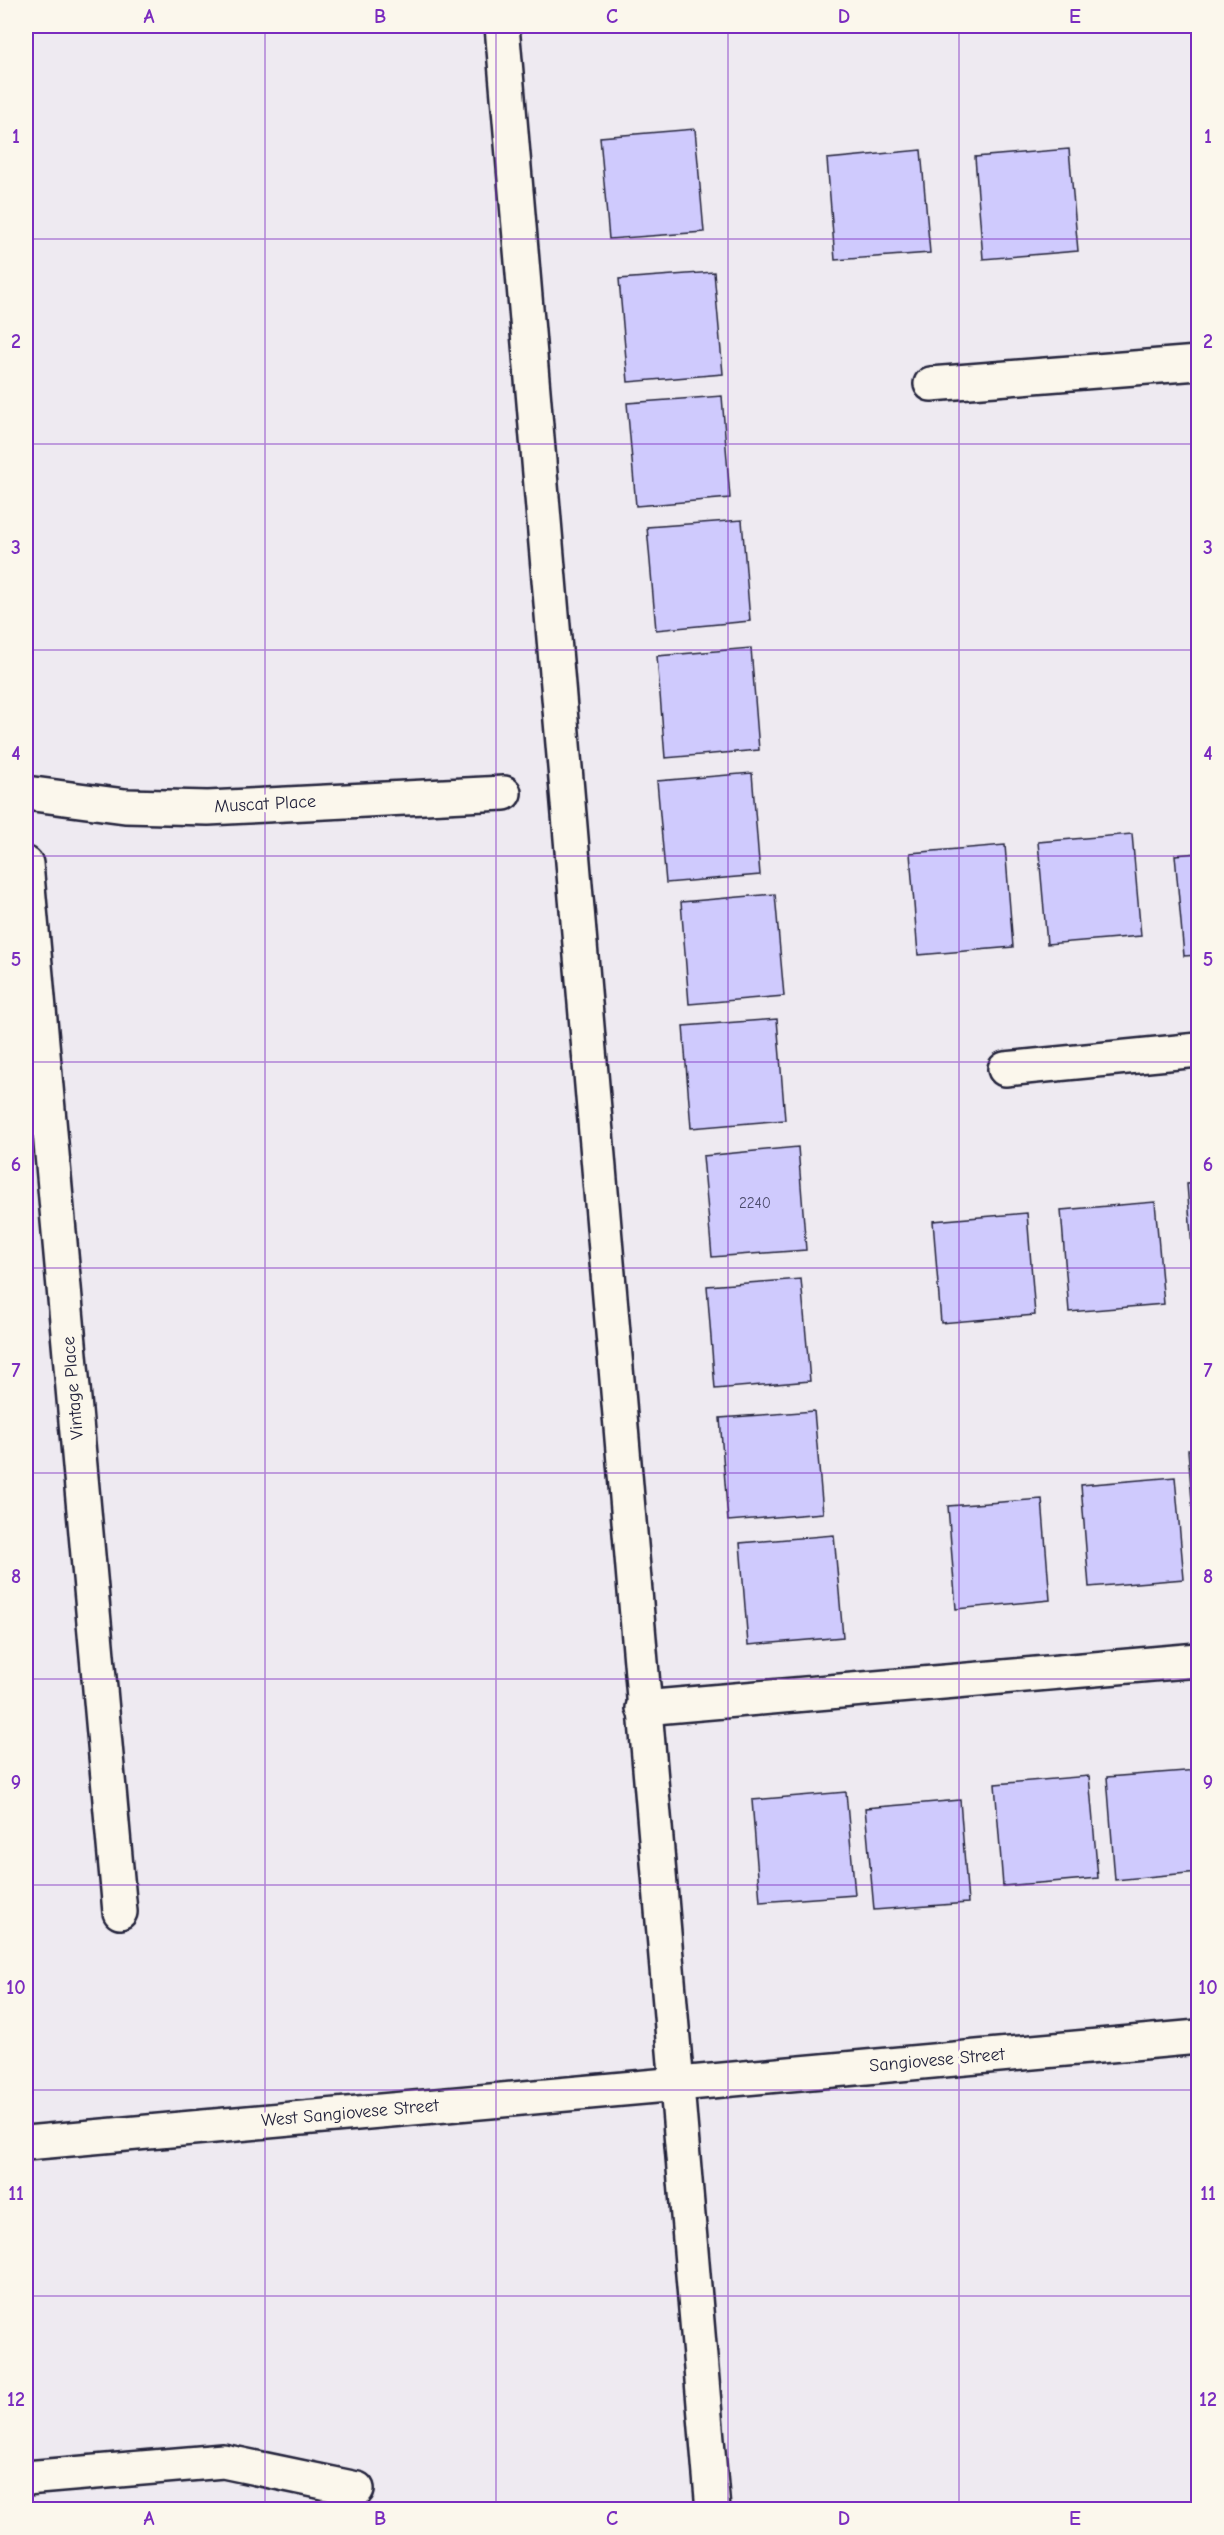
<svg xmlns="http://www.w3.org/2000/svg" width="1224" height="2535" font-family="'Comic Neue',sans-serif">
	<rect width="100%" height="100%" fill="#eeeaf1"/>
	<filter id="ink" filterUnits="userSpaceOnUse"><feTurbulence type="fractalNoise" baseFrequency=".0167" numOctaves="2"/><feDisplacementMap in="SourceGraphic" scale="12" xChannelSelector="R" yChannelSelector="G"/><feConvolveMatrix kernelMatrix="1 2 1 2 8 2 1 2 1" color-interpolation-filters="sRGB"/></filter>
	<g filter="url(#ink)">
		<g fill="#cfcafd" stroke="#22223b" stroke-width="1.5">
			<polygon points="695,129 704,232 609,239 600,137"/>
			<polygon points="1069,149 1078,251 983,259 975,157"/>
			<polygon points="921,150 930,253 835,260 827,159"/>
			<polygon points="714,272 723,374 628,382 619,279"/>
			<polygon points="722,396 730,498 636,506 627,403"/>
			<polygon points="742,520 750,621 656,630 647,527"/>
			<polygon points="751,648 759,750 665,758 657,656"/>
			<polygon points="752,773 760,875 666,883 657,781"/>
			<polygon points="1132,834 1141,936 1047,944 1038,842"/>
			<polygon points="1005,845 1013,947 918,955 910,853"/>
			<polygon points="1198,853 1198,955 1184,956 1175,855"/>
			<polygon points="775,894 784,996 689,1004 681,902"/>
			<polygon points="777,1019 785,1120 691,1128 683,1026"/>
			<polygon points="798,1147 806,1250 712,1257 703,1156"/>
			<polygon points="1198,1183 1198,1286 1195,1287 1187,1184"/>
			<polygon points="1155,1202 1164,1304 1069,1312 1061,1210"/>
			<polygon points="1027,1213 1035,1315 941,1323 933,1221"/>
			<polygon points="801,1279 810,1381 715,1389 707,1286"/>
			<polygon points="814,1411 823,1513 728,1521 720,1418"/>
			<polygon points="1188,1450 1198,1450 1198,1553 1196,1553"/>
			<polygon points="1175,1477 1184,1579 1089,1587 1081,1485"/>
			<polygon points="1042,1499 1050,1600 956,1609 948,1506"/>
			<polygon points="834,1535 843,1637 748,1645 740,1543"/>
			<polygon points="1198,1770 1198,1872 1115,1880 1107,1777"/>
			<polygon points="1089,1776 1098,1878 1003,1886 995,1784"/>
			<polygon points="846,1792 855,1895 760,1902 752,1800"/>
			<polygon points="960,1800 968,1903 874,1910 865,1808"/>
		</g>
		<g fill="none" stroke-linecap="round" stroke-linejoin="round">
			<g stroke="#22223b" stroke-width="38">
				<g id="minor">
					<polyline points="502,26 713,2510"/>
					<polyline points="931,384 1198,363"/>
					<polyline points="26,864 120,1912"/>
					<polyline points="1005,1069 1198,1050"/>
					<polyline points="643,1708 1198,1660"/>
					<polyline points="26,2143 1198,2037"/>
					<polyline points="26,2478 223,2461 357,2489"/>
				</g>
			</g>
			<g stroke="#22223b" stroke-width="38">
				<polyline id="tertiary" points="26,793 125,806 208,808 504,793"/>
			</g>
			<use href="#minor" stroke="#fbf7ec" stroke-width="33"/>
			<use href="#tertiary" stroke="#fbf7ec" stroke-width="33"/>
		</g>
	</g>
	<path fill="none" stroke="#7b2cbf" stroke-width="1.5" stroke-opacity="0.55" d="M265 26V2510M496 26V2510M728 26V2510M959 26V2510M26 239H1198M26 444H1198M26 650H1198M26 856H1198M26 1062H1198M26 1268H1198M26 1473H1198M26 1679H1198M26 1885H1198M26 2090H1198M26 2296H1198"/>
	<g text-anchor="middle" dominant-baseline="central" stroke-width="6" stroke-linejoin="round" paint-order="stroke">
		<g font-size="15" fill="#4d4c6c">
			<text x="755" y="1203">2240</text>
		</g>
		<g font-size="18" fill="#22223b" stroke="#fbf7ec">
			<text transform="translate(265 804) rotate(-3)">Muscat Place</text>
			<text transform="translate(73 1388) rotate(-95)">Vintage Place</text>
			<text transform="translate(937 2060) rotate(-5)">Sangiovese Street</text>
			<text transform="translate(350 2113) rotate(-5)">West Sangiovese Street</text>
		</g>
	</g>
	<rect width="1224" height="2535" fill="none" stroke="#fbf7ec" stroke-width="66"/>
	<rect x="33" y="33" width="1158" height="2469" fill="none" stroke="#7b2cbf" stroke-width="2"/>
	<g font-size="20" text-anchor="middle" font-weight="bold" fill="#7b2cbf">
		<text x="149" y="23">A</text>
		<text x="380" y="23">B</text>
		<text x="612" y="23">C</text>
		<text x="844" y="23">D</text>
		<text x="1075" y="23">E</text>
		<text x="16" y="143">1</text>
		<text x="1208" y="143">1</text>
		<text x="16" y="348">2</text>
		<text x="1208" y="348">2</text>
		<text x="16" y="554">3</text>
		<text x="1208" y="554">3</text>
		<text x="16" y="760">4</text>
		<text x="1208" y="760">4</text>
		<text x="16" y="966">5</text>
		<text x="1208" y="966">5</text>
		<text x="16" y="1171">6</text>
		<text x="1208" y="1171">6</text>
		<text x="16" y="1377">7</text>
		<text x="1208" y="1377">7</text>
		<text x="16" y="1583">8</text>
		<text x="1208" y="1583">8</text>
		<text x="16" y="1789">9</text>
		<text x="1208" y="1789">9</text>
		<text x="16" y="1994">10</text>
		<text x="1208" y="1994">10</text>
		<text x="16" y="2200">11</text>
		<text x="1208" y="2200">11</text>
		<text x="16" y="2406">12</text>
		<text x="1208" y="2406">12</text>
		<text x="149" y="2525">A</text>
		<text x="380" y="2525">B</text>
		<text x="612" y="2525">C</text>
		<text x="844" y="2525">D</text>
		<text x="1075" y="2525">E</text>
	</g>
</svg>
